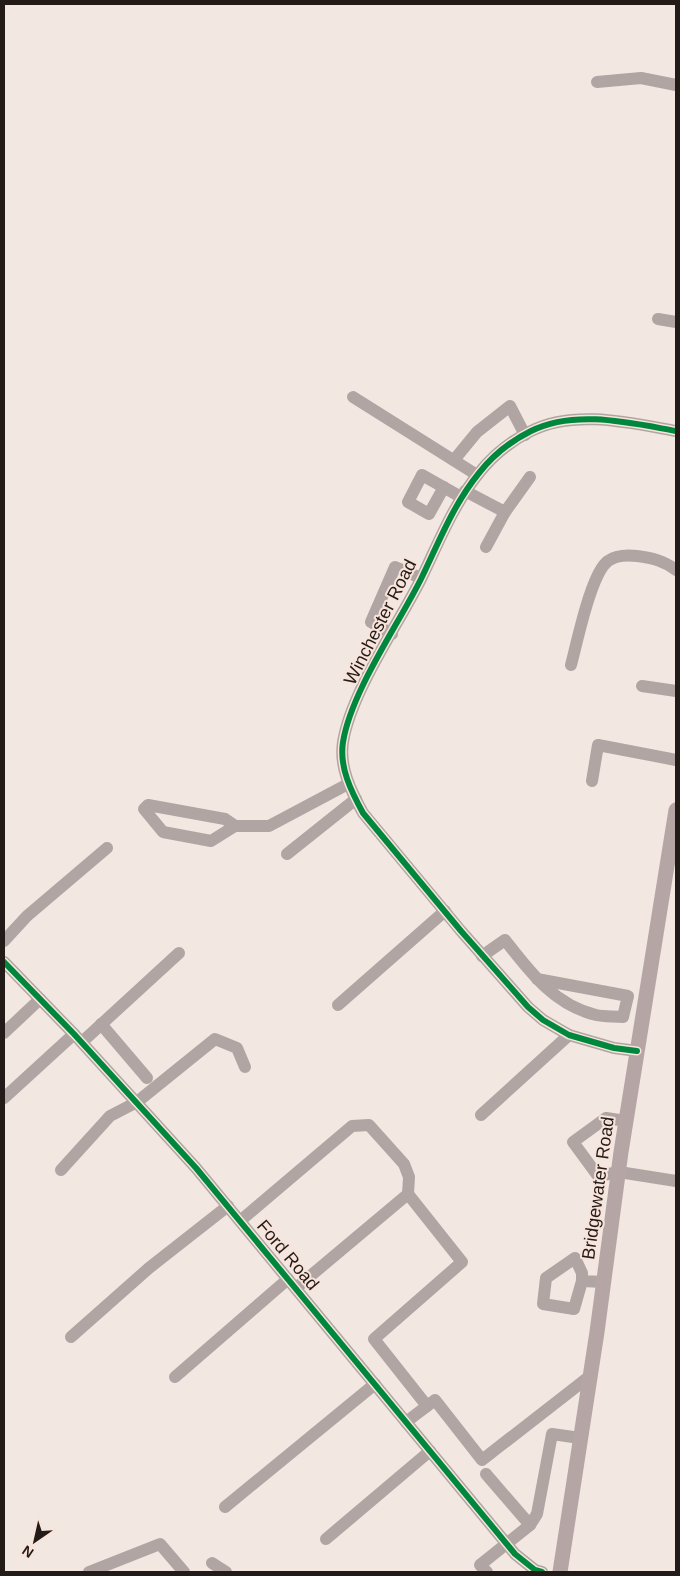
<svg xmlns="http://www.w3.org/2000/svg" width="680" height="1576" font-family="Helvetica,sans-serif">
	<rect width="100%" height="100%" fill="#f2e7e1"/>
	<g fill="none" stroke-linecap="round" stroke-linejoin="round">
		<g stroke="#b1a5a4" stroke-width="12">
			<polyline points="597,82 641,78 676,85"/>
			<polyline points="658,319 676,322"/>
			<polyline points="353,397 477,475"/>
			<polyline points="454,460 477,432 510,406 525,435"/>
			<polyline points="444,487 429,514 408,502 422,475 461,497"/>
			<polyline points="465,491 505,512 486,547"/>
			<polyline points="505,512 530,477"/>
			<polyline points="392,634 371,622 395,567 421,578"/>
			<path d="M571 665C577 643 591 573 608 561 616 555 628 555 637 556 653 558 664 561 676 570"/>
			<polyline points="642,686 676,691"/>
			<polyline points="592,781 598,745 676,760"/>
			<polyline points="235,826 211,841 163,832 144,809 148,805 225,819 235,826 269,826 348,784"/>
			<polyline points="287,854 356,799"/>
			<polyline points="4,941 27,916 107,848"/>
			<path d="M482 956 505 940C530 972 554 1005 596 1015 604 1017 614 1016 623 1017L628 996 537 979"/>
			<polyline points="4,962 74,1034 196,1168 515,1554 535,1570 542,1572"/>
			<polyline points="338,1005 445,911"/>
			<polyline points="101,1024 147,1078"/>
			<polyline points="4,1033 40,999"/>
			<polyline points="82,1042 179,953"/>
			<path d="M637 1051 614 1048 569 1035 543 1020 528 1007 461 931 363 813C351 791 339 767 343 742 351 692 398 625 421 579 439 542 453 505 479 473 493 455 511 441 531 431 575 409 631 423 676 431"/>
			<polyline points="4,1098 74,1034"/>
			<polyline points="481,1115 569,1035"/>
			<polyline points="626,1121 606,1118 573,1142 598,1176 619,1172 676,1181"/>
			<polyline points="61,1170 110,1116 137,1102 215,1039 237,1048 245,1067"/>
			<polyline points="240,1221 352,1126 369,1125 404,1164 409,1177 408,1194"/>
			<polyline points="582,1281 582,1273 575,1258 546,1278 543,1304 574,1309 582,1281 604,1282"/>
			<polyline points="296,1288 408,1194 462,1262 374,1339 427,1406"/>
			<polyline points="71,1337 149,1268 228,1206"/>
			<polyline points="175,1377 288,1279"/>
			<polyline points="406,1422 435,1400 482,1460 590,1376"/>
			<polyline points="486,1474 530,1525"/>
			<polyline points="225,1507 375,1384"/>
			<polyline points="326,1539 430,1451"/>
			<polyline points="212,1563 226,1572"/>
			<polyline points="89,1572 160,1544 184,1572"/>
			<polyline points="487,1572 480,1565 530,1525 537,1514 552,1434 580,1438"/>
		</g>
		<polyline stroke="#b5a6a5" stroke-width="15" points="560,1572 597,1332 621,1152 676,810"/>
		<g stroke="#f8e4db" stroke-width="9">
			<g id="cycleway">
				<polyline points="4,962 74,1034 196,1168 515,1554 535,1570 542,1572"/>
				<path d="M637 1051 614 1048 569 1035 543 1020 528 1007 461 931 363 813C351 791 339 767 343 742 351 692 398 625 421 579 439 542 453 505 479 473 493 455 511 441 531 431 575 409 631 423 676 431"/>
			</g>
		</g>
		<use href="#cycleway" stroke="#00873e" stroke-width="6"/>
	</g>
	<g text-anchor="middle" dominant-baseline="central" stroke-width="4" stroke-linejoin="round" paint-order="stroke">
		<g font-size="18" fill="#221b17" stroke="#f8e4db">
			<text transform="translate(380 622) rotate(-63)">Winchester Road</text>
			<text transform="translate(598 1188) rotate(-82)">Bridgewater Road</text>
			<text transform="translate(288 1255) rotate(50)">Ford Road</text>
		</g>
	</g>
	<rect width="680" height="1576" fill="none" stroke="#221b17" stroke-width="10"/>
	<g transform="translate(35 1541) rotate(214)" stroke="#f8e4db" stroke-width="4" paint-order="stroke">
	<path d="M0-4L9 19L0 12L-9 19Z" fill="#221b17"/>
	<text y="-8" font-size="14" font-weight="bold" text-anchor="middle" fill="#221b17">N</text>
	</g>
</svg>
